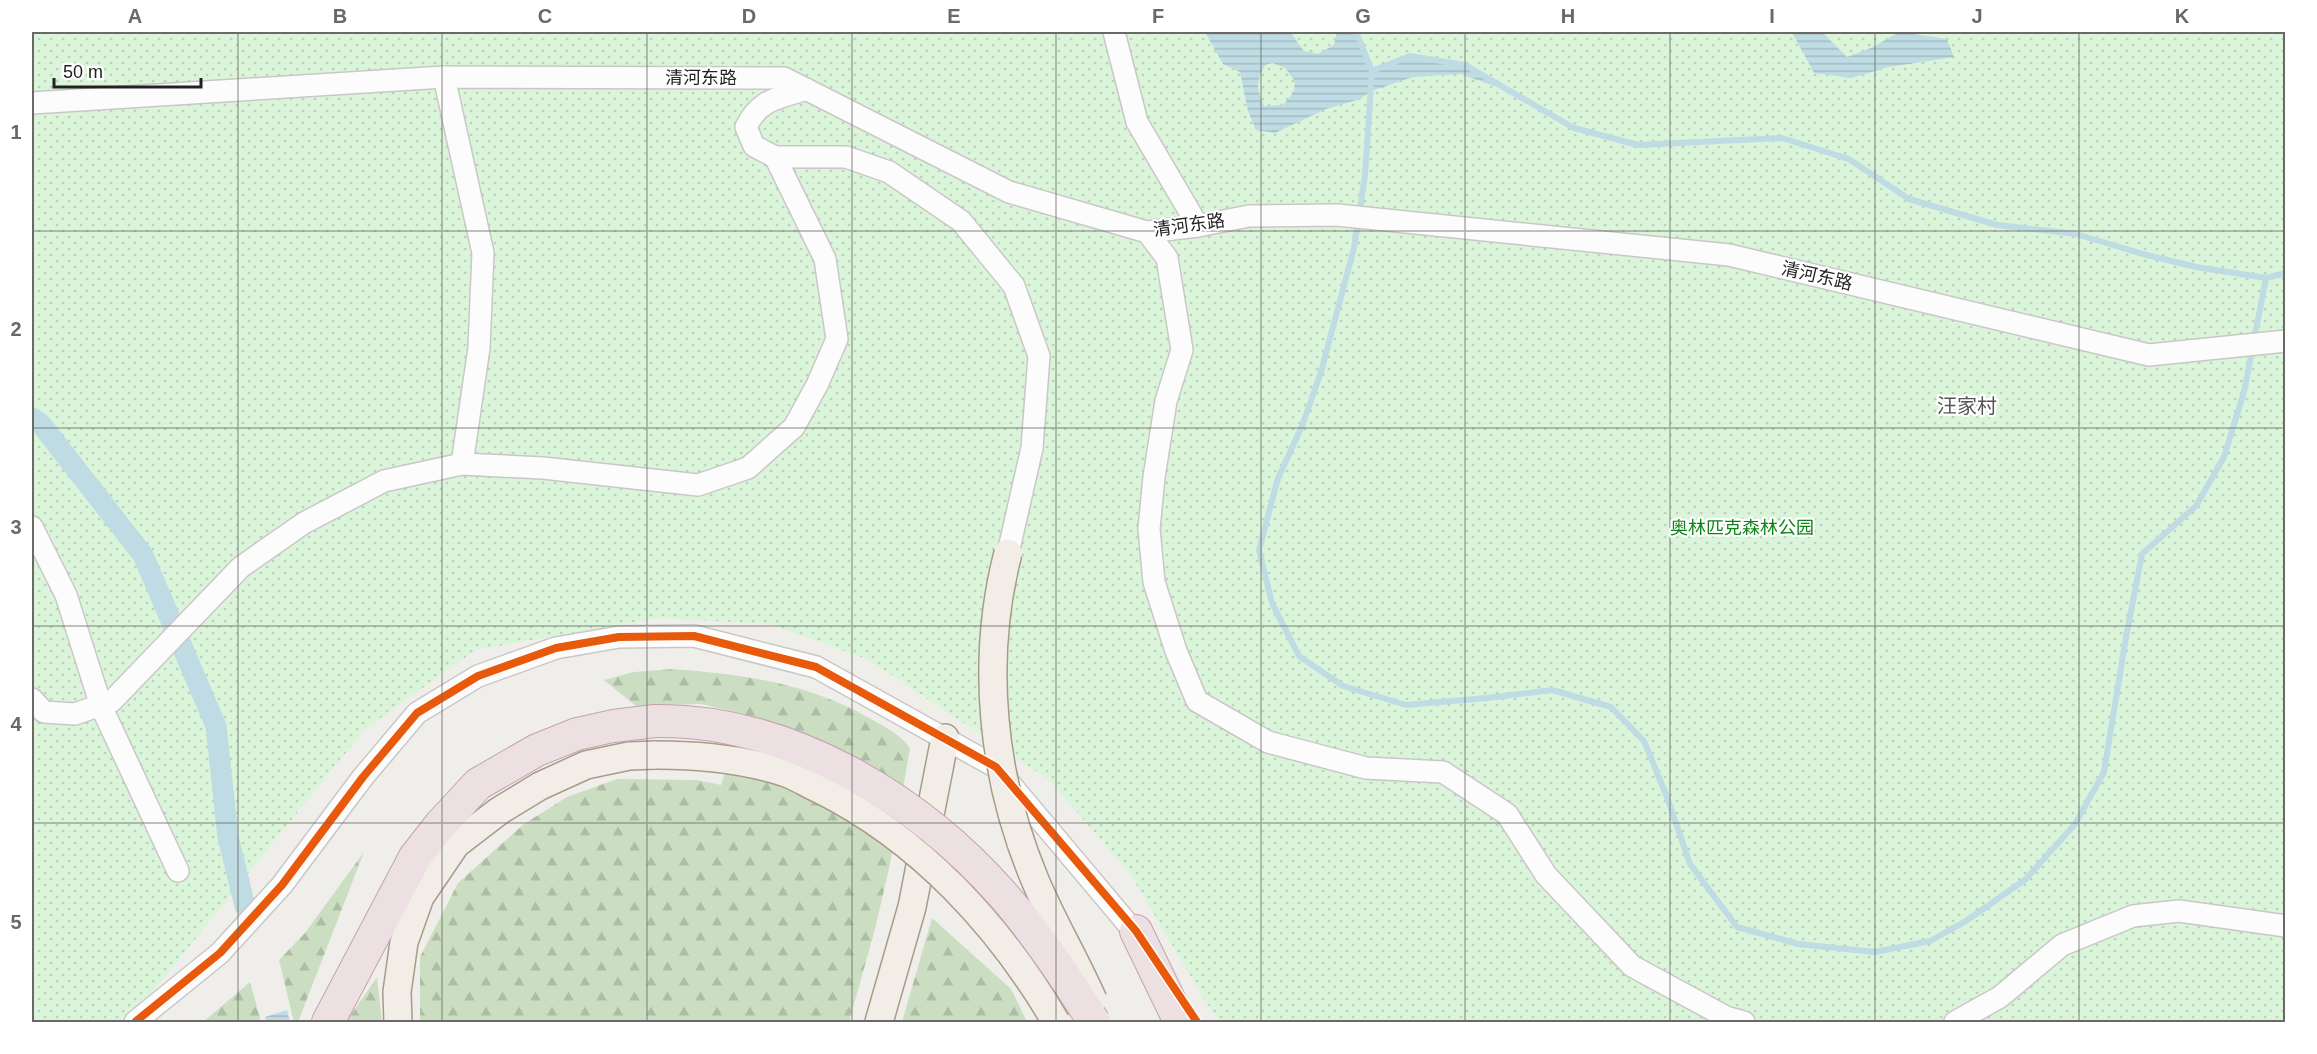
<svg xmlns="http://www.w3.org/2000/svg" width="2317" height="1054" font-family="Arial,'Noto Sans SC',sans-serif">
	<defs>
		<pattern id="forest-firs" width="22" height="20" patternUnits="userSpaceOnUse" patternTransform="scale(1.5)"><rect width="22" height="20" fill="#cbdec1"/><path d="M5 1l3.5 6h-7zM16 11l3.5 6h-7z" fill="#aebea6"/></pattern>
		<pattern id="park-dots" width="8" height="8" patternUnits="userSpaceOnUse" patternTransform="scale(1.5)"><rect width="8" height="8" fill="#daf5da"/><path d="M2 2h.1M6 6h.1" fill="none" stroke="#bbd2bb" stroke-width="1.8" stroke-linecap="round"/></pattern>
		<pattern id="water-rules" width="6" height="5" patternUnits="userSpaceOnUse" patternTransform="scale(1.5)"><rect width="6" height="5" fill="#bfdbe3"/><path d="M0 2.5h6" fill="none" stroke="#a4bcc2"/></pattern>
	</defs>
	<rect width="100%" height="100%" fill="#f0eeeb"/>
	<g fill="url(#forest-firs)">
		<path d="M673 669C745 675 806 682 871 719 886 728 900 734 910 748L890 864 875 929 849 1022H420V957L458 883 524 824 567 797 617 779 697 780 721 785 745 714 701 704 636 706 604 680 634 672Z"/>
		<polygon points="364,852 298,1022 294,1022 279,960 305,933"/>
		<polygon points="932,918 1011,989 1027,1022 902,1022"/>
		<polygon points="377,977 382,1022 346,1022"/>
		<polygon points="250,982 261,1022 203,1022"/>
	</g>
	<polygon fill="url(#park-dots)" points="32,32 2285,32 2285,1022 1220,1022 1204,999 1129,872 1049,780 869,660 770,624 658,618 476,650 365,729 150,995 117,1022 32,1022"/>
	<g fill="url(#water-rules)" fill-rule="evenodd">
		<path d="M1205 32H1290L1304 51 1318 54 1334 45 1337 32H1356L1372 71 1410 56 1465 65 1512 92 1460 74 1413 77 1371 91 1360 99 1326 109 1275 133 1256 130 1248 111 1240 72 1223 64ZM1273 63 1285 68 1295 81 1294 92 1283 105 1264 106C1256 90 1256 81 1265 65Z"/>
		<polygon points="1792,32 1822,32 1847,57 1871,48 1900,32 1947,39 1954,57 1889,67 1851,78 1814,73"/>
		<polygon points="287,1010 290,1022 266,1022 265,1017"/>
	</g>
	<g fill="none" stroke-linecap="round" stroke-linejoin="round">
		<g stroke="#bfdbe3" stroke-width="6">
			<polyline points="1356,32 1372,71 1410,56 1465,65 1574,128 1638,145 1782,138 1849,159 1909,199 1997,225 2076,234 2143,254 2196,267 2266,278"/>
			<polyline points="1372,71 1365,176 1354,248 1321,372 1302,426 1278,478 1259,550 1272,603 1299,656 1343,686 1406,705 1487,698 1552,690 1611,707 1644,741 1667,797 1690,864 1737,927 1798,944 1875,952 1930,941 1966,921 2026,879 2075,824 2104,772 2126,637 2142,554 2196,506 2224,457 2244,392 2266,278 2286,273"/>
		</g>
		<polyline stroke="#bfdbe3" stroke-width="21" points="32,418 41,424 143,555 216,726 228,837 245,906"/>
		<g stroke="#c9c8c7" stroke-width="24">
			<g id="minor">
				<polyline points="1114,32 1137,122 1198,226"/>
				<polyline points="444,77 483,253 479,348 462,464"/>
				<polyline points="32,103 444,77 784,78 1009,192 1147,232 1198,226 1249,216 1337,215 1729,255 2149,355 2286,341"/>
				<polyline points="775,157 846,157 889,172 961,221 1014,286 1039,356 1032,448 1008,553"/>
				<polyline points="1147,232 1167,258 1182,350 1166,401 1154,477 1149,529 1154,582 1176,651 1197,701 1268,742 1366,768 1443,772 1507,814 1546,875 1632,966 1726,1017 1744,1022"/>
				<polyline points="32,527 66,595 101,706 178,871"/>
				<path d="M32 699 44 712 75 714 112 701 241 567 304 523 384 481 462 464 543 468 698 485 748 468 794 427 817 385 837 339 825 259 775 157 754 146 746 127C760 98 778 99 806 89"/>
				<polyline points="135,1022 220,953 282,885 363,777 417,713 478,676 556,648 619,637 694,636 816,667 996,767 1143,942"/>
				<polyline points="1955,1022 2000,997 2062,945 2133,916 2179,911 2286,926"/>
			</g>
		</g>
		<g stroke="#a79c86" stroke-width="30">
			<g id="major">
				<polyline points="398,1022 397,992 404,942 420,897 456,844 499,811 540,786 586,765 629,756 656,755"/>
				<polyline points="879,1022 912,907 945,738"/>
			</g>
		</g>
		<g stroke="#c5a2ac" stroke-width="34">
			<g id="highway">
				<polyline points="1136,931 1180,1022"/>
				<polyline points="328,1022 415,857 440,825 478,784 537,750 577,734 613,726 655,721"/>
			</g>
		</g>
		<use href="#minor" stroke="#fdfcfc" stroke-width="21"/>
		<use href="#major" stroke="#f3ede7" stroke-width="27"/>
		<use href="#highway" stroke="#ece0e2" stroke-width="32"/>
		<g stroke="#a79c86" stroke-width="30" stroke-linecap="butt">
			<g id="major-bridge">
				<path d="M1008 553C980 661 992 778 1035 880 1052 921 1075 959 1093 1000"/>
				<path d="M656 755C700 755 744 759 786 773 797 777 808 784 819 789 920 839 1000 926 1056 1022"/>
			</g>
		</g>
		<g stroke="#c5a2ac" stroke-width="34" stroke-linecap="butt">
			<path id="highway-bridge" d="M655 721C788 719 919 799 1004 896 1038 935 1067 979 1094 1022"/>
		</g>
		<use href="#major-bridge" stroke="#f3ede7" stroke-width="27"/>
		<use href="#highway-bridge" stroke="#ece0e2" stroke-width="32"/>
		<g stroke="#fff" stroke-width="11">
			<polyline id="cycleway" points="135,1022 220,953 282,885 363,777 417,713 478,676 556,648 619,637 694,636 816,667 996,767 1136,931 1197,1022"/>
		</g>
		<use href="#cycleway" stroke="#e8590c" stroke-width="8"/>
	</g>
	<path fill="none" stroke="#6a6968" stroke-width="1.5" stroke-opacity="0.55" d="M238 32V1022M442 32V1022M647 32V1022M852 32V1022M1056 32V1022M1261 32V1022M1465 32V1022M1670 32V1022M1875 32V1022M2079 32V1022M32 231H2286M32 428H2286M32 626H2286M32 823H2286"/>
	<g text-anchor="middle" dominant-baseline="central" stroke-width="4.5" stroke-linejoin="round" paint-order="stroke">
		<g font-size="18" fill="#222" stroke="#fff">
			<text x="701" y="78">清河东路</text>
			<text transform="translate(1189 225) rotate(-8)">清河东路</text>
			<text transform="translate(1817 276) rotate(13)">清河东路</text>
		</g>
		<g font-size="18" fill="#0c8416" stroke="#fff">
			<text x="1742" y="528">奥林匹克森林公园</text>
		</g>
		<g font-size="20" fill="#555" stroke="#fff">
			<text x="1967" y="406">汪家村</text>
		</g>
	</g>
	<rect width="2317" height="1054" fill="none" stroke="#ffffff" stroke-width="66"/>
	<path d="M54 78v9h147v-9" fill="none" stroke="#222222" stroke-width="3"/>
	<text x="63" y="78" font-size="18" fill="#222222" stroke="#ffffff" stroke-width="4.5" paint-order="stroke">50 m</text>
	<rect x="33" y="33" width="2251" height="988" fill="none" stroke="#6a6968" stroke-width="2"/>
	<g font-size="20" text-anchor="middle" font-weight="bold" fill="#6a6968">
		<text x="135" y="23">A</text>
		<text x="340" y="23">B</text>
		<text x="545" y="23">C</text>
		<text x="749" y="23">D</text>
		<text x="954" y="23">E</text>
		<text x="1158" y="23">F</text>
		<text x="1363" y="23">G</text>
		<text x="1568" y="23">H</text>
		<text x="1772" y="23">I</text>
		<text x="1977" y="23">J</text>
		<text x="2182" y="23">K</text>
		<text x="16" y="139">1</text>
		<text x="16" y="336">2</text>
		<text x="16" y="534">3</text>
		<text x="16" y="731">4</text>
		<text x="16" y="929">5</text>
	</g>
</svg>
